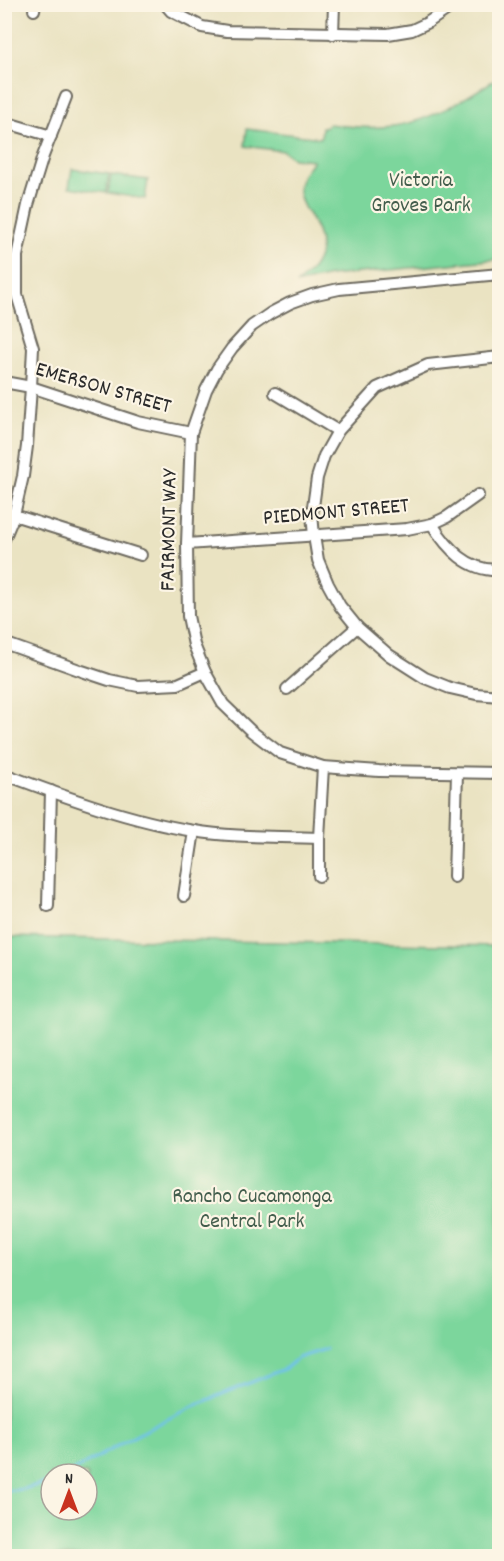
<svg xmlns="http://www.w3.org/2000/svg" width="504" height="1561" font-family="Dekko,sans-serif">
	<rect width="100%" height="100%" fill="#fcf5e5"/>
	<filter id="ink" filterUnits="userSpaceOnUse"><feTurbulence type="fractalNoise" baseFrequency=".0167" numOctaves="2"/><feDisplacementMap in="SourceGraphic" scale="12" xChannelSelector="R" yChannelSelector="G"/><feConvolveMatrix kernelMatrix="1 2 1 2 8 2 1 2 1" color-interpolation-filters="sRGB"/></filter>
	<filter id="wash" filterUnits="userSpaceOnUse"><feTurbulence type="fractalNoise" baseFrequency=".008" numOctaves="4" result="noise"/><feDisplacementMap in="SourceGraphic" scale="24" xChannelSelector="R" yChannelSelector="G"/><feGaussianBlur stdDeviation="1.35" result="paint"/><feColorMatrix in="noise" values="0 0 0 0 0 0 0 0 0 0 0 0 0 0 0 0 0 1.4 0 .05"/><feComposite in="paint" operator="in"/></filter>
	<g filter="url(#wash)">
		<rect width="100%" height="100%" fill="#eae3c2"/>
		<g fill="#7cd69c" stroke="#548064" stroke-width="1.5" fill-rule="evenodd">
			<path d="M499 77V259L330 276 296 284C324 263 327 245 309 215 304 208 299 199 299 189 299 177 307 170 313 160L293 158 283 151 245 146 247 129 321 138 322 127H326L329 124C350 127 373 129 394 126 432 121 468 97 499 77Z"/>
			<polygon points="72,169 109,174 106,193 69,187"/>
			<polygon points="111,175 148,180 145,199 108,193"/>
			<path d="M4 937 499 946V1556H5ZM51 1474H87V1510H51Z"/>
		</g>
		<g fill="none" stroke-linecap="round" stroke-linejoin="round">
			<g stroke="#70c1eb" stroke-width="3">
				<polyline points="68,1474 131,1438 193,1406 286,1368 298,1358 326,1349"/>
				<polyline points="4,1491 24,1489 51,1481"/>
			</g>
		</g>
	</g>
	<g filter="url(#ink)">
		<g fill="none" stroke-linecap="round" stroke-linejoin="round">
			<g stroke="#6e6b60" stroke-width="14">
				<g id="minor">
					<polyline points="165,4 171,11 202,27 227,31 388,34 412,30 427,23 455,4"/>
					<polyline points="34,10 35,4"/>
					<polyline points="333,34 334,4"/>
					<polyline points="4,122 51,136"/>
					<polyline points="500,274 339,289 312,295 290,303 271,313 252,326 232,348 217,369 206,390 191,433 187,544 188,616 194,645 205,672 223,704 251,731 280,753 323,767 379,771 500,773"/>
					<polyline points="500,357 428,365 377,388 338,431 324,456 317,478 312,514 314,536 318,560 328,584 340,606 357,627 389,655 425,678 450,688 476,694 500,696"/>
					<polyline points="4,382 31,387 138,422 191,433"/>
					<polyline points="275,393 338,431"/>
					<polyline points="4,512 141,555"/>
					<path d="M432 524C447 548 468 572 500 570"/>
					<polyline points="4,539 14,515 23,476 27,446 31,387 33,348 17,295 17,256 28,205 43,156 66,97"/>
					<polyline points="187,544 407,529 432,524 447,517 478,495"/>
					<polyline points="4,643 82,671 109,680 138,686 178,684 205,672"/>
					<polyline points="287,689 357,627"/>
					<path d="M4 774C65 797 131 821 194 831 236 838 277 836 319 838"/>
					<polyline points="319,876 319,838 323,767"/>
					<polyline points="454,877 457,773"/>
					<polyline points="184,896 194,831"/>
					<polyline points="48,906 51,791"/>
				</g>
			</g>
			<use href="#minor" stroke="#fff" stroke-width="10"/>
		</g>
	</g>
	<g text-anchor="middle" dominant-baseline="central" stroke-width="4.5" stroke-linejoin="round" paint-order="stroke">
		<g font-size="22" fill="#435e4d" stroke="#fcf5e5">
			<text x="421" y="181">Victoria<tspan x="421" dy="25">Groves Park</tspan></text>
			<text x="252" y="1197">Rancho Cucamonga<tspan x="252" dy="25">Central Park</tspan></text>
		</g>
		<g font-size="22" fill="#2b2b2b" stroke="#fcf5e5">
			<text transform="translate(103 389) rotate(16)">EMERSON STREET</text>
			<text transform="translate(336 513) rotate(-5)">PIEDMONT STREET</text>
			<text transform="translate(170 530) rotate(-89)">FAIRMONT WAY</text>
		</g>
	</g>
	<rect width="504" height="1561" fill="none" stroke="#fcf5e5" stroke-width="24"/>
	<g transform="translate(69 1492)"><circle r="28" fill="#fcf5e5" stroke="#a8a49b" stroke-width="1.5"/>
	<path d="M0-4.5L10 22L0 15L-10 22Z" fill="#c8321e"/>
	<text y="-9" font-size="16" font-weight="bold" text-anchor="middle" fill="#2b2b2b">N</text>
	</g>
</svg>
